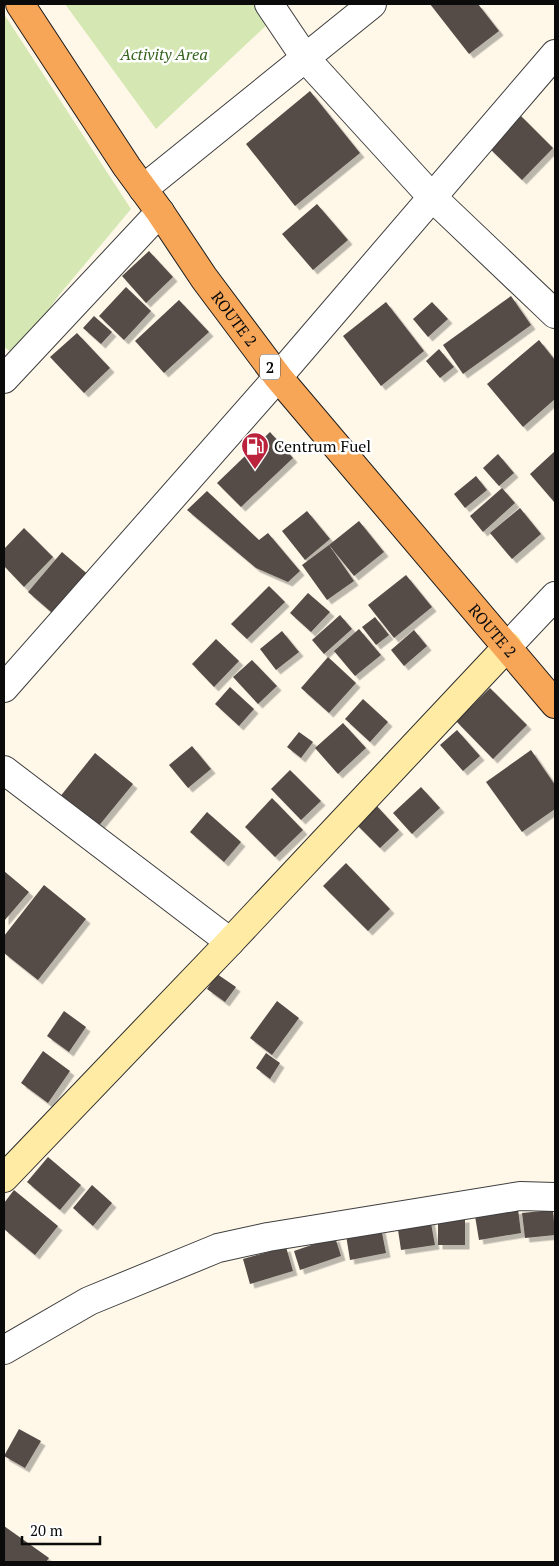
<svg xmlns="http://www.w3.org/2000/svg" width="559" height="1566" font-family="'PT Serif',serif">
	<defs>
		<filter id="shadow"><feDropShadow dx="4.5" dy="4.5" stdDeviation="0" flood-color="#0004"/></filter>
	</defs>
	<rect width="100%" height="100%" fill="#fff8e9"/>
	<g fill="#d5e8b3">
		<polygon points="65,4 257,4 271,21 156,129"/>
		<polygon points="4,14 131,209 60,294 15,355 4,347"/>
	</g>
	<g fill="#544b47" filter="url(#shadow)">
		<polygon points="430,4 478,4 499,31 469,54"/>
		<polygon points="310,91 360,153 295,206 246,144"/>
		<polygon points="520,115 553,148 522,180 489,148"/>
		<polygon points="317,204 348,240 313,270 282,234"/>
		<polygon points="149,251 173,277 146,303 122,276"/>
		<polygon points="126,287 151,311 124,340 99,316"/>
		<polygon points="511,296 531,325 463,374 443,345"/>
		<polygon points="179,300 209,332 164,373 135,341"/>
		<polygon points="386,302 424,351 381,386 343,336"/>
		<polygon points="432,302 448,319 428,337 413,319"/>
		<polygon points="94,316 112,332 101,344 83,328"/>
		<polygon points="77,333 110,368 84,393 50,357"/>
		<polygon points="539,340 555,360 555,399 523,427 487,384"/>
		<polygon points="439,349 454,367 440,378 426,361"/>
		<polygon points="270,432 293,458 241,507 217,483"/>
		<polygon points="555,451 555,503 530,474"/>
		<polygon points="498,454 514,473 499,486 483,468"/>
		<polygon points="476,476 487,490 465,508 454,494"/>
		<polygon points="502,488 515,503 483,532 470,516"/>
		<polygon points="207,491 259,540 268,533 300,571 288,582 256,568 187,510"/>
		<polygon points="520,508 541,534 512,559 490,533"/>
		<polygon points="307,511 330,539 305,560 282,531"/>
		<polygon points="359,521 384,552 354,576 329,545"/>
		<polygon points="24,528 53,557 24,587 4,566 4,549"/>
		<polygon points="329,545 354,581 327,600 302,565"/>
		<polygon points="62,552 92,578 58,618 28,592"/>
		<polygon points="406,575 432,607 394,638 368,605"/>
		<polygon points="269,586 285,602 247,639 231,624"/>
		<polygon points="308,593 330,612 311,632 290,613"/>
		<polygon points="340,615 352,629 324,654 312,640"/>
		<polygon points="375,617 389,635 376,645 362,627"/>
		<polygon points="359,629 381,655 355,676 334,651"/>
		<polygon points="414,630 427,646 404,666 391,650"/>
		<polygon points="282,631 299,652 276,670 260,649"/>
		<polygon points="216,639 239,661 214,687 192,664"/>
		<polygon points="328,657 356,683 329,713 301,688"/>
		<polygon points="252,660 277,686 258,704 233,677"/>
		<polygon points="230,687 254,709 239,726 215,704"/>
		<polygon points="490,688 527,725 493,759 456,721"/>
		<polygon points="363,699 388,722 370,742 345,719"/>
		<polygon points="343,723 366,748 338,774 315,748"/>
		<polygon points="457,730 480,756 463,771 440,745"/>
		<polygon points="299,732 313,742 301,758 287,747"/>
		<polygon points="192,746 211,769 188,788 169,765"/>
		<polygon points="531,750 555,785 555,809 522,832 486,782"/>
		<polygon points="95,753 133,784 97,828 59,798"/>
		<polygon points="290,770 321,801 301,820 271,789"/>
		<polygon points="421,787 440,808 412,834 393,813"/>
		<polygon points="272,798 303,830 275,857 245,827"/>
		<polygon points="374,803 399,830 380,848 354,822"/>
		<polygon points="207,812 241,842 224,862 190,832"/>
		<polygon points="346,863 390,909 368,931 323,886"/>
		<polygon points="4,871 29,892 4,921"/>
		<polygon points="44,885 86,919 38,980 4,953 4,936"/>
		<polygon points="217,974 236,987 225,1002 207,989"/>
		<polygon points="277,1001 299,1018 272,1055 250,1038"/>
		<polygon points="64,1011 86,1027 69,1052 47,1036"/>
		<polygon points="43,1051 70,1071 48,1103 21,1083"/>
		<polygon points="266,1053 280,1063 270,1079 256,1068"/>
		<polygon points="48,1157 81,1185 60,1210 27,1182"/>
		<polygon points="92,1185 112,1203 93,1226 73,1208"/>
		<polygon points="14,1190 58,1226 35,1255 4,1229 4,1203"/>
		<polygon points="518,1209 521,1233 479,1240 475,1216"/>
		<polygon points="553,1210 555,1235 525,1238 522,1213"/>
		<polygon points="430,1218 435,1245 401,1250 397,1223"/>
		<polygon points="465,1218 465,1245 438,1245 438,1219"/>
		<polygon points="381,1228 386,1253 350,1260 346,1235"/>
		<polygon points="335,1237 341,1256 300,1270 294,1251"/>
		<polygon points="286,1247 293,1271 250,1284 243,1259"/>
		<polygon points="19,1429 41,1441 25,1468 4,1456"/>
		<polygon points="4,1526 49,1558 46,1562 4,1562"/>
	</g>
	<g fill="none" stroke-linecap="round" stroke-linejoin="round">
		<g stroke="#3e3e3e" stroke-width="30">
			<g id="minor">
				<polyline points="269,4 306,59 431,196 555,314"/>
				<polyline points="143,189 372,4"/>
				<polyline points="4,379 160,212"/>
				<polyline points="508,646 555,596"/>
				<polyline points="4,688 278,377 555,54"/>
				<polyline points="4,770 230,942"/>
				<polyline points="4,1350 89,1301 218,1248 268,1237 520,1196 555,1197"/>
			</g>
		</g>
		<g stroke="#2d2d2d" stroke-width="30">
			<polyline id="secondary" points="4,1178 230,942 508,646"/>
		</g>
		<g stroke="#1c1c1c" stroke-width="30">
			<g id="trunk">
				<path id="s1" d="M20 4 127 167 160 212 204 278 278 377 555 704"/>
			</g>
		</g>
		<use href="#minor" stroke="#fff" stroke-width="28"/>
		<use href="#secondary" stroke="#ffeba4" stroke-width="28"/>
		<use href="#trunk" stroke="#f7a658" stroke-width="28"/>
	</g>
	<defs>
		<g id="fuel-pin" transform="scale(1.4375)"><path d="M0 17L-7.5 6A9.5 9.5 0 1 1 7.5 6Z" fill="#ba233b" stroke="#fff"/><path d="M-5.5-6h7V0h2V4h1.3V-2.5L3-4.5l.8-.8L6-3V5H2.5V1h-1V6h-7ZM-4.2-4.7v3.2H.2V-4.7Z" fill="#fff"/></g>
	</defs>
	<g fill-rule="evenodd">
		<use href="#fuel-pin" x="255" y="446"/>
	</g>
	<g text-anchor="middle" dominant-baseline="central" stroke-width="5" stroke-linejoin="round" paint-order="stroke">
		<rect fill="#fff" stroke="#545454" stroke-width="1" x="260" y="354.5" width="20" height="25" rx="4"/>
		<g font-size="15" font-weight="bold" fill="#0b0b0b">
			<text x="270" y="367">2</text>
		</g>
		<g font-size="16" font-style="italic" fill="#32621c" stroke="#fff">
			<text x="164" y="54">Activity Area</text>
		</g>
		<g font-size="16" fill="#0b0b0b" stroke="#fff">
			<text stroke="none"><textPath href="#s1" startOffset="381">ROUTE 2</textPath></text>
			<text stroke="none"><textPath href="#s1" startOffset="786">ROUTE 2</textPath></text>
		</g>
		<g font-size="16" fill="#0b0b0b" stroke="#fff" text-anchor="start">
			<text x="274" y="446">Centrum Fuel</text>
		</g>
	</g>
	<rect width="559" height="1566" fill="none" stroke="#0b0b0b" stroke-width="10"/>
	<path d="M22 1536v8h78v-8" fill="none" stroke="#0b0b0b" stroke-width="2.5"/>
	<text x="30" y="1536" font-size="15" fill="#0b0b0b" stroke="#ffffff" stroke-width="4" paint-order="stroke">20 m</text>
</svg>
